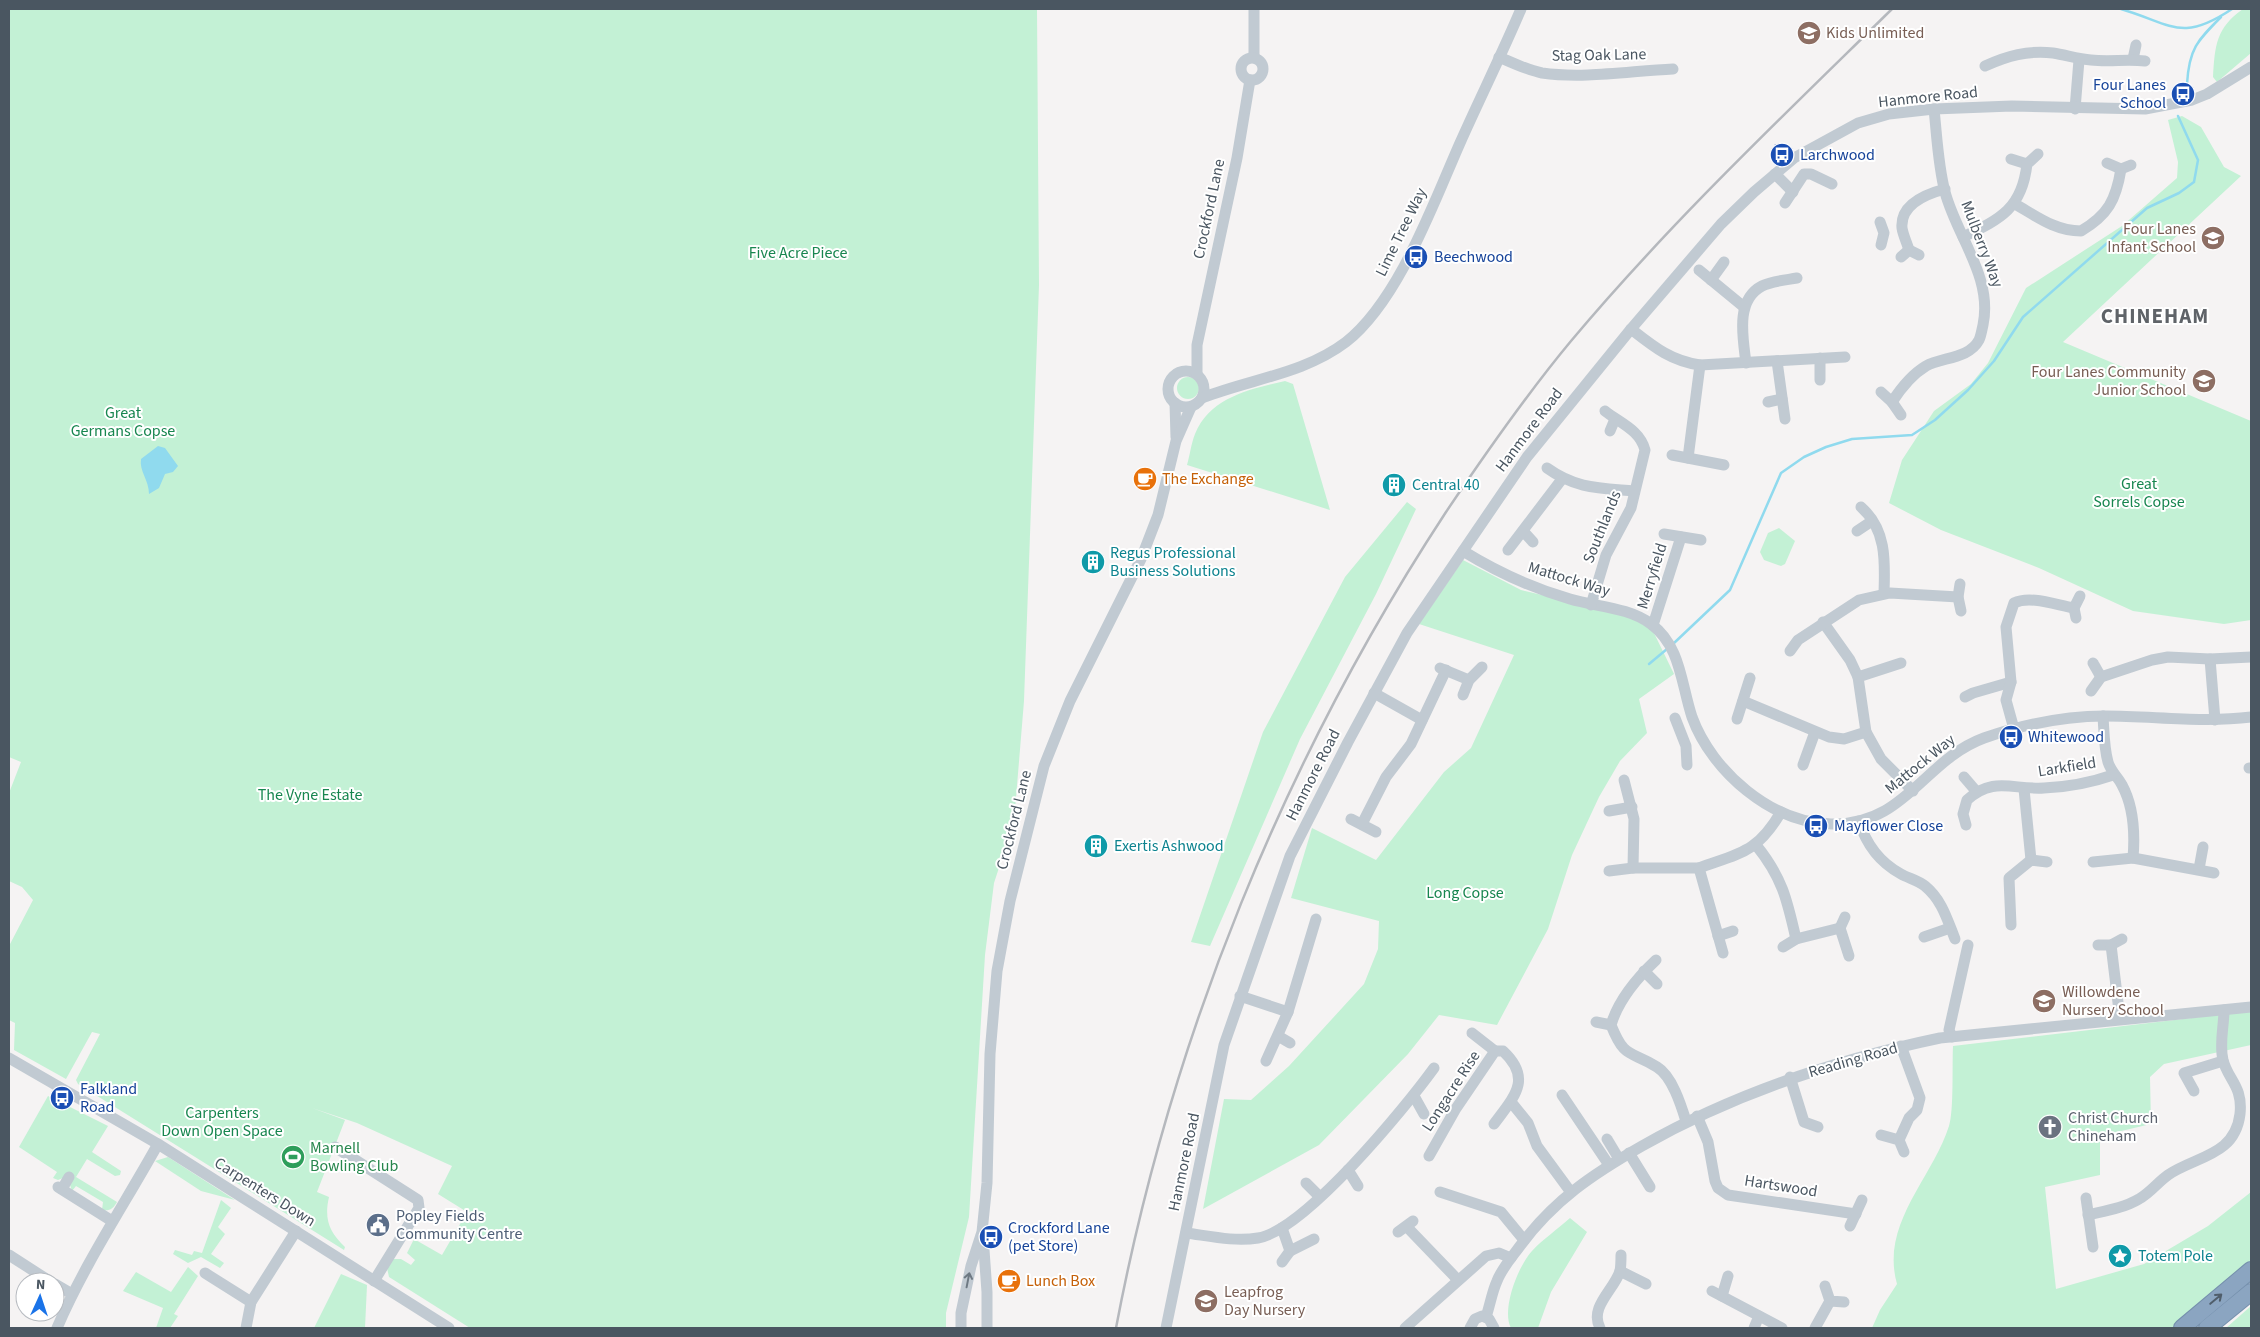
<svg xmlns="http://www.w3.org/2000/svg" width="2260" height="1337" font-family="'Source Sans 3',sans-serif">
	<rect width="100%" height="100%" fill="#f5f3f3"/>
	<g fill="#c3f1d5">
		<path d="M9 9H1037L1039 285 1024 701 1014 822 994 883 985 955 969 1217 946 1313V1328H470L389 1277 387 1268 393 1259H401L411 1265 415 1260 407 1253 414 1239 442 1255 467 1212 438 1194 452 1166 357 1123 312 1108 345 1120 317 1192 329 1197C324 1219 329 1232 345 1247L344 1250 78 1084 76 1080 100 1034 92 1032 66 1079 14 1050 15 1023 9 1020V946L33 900 22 887 9 881V793L21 762 9 757Z"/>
		<path d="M2243 9H2251V53L2217 82 2213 77C2215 45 2216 28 2243 9Z"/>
		<polygon points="2182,116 2201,127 2224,167 2241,176 2063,342 2251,421 2251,620 2224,624 2133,611 2039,568 1941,530 1889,503 1902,460 1934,411 1971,384 1988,363 2026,288 2122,226 2177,178 2178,162 2168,120"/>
		<circle cx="1188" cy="388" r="11"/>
		<path d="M1285 381 1293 384 1330 510 1187 465C1190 455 1191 444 1195 434 1210 397 1251 389 1285 381Z"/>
		<polygon points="1407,502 1416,509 1376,594 1300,739 1210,946 1191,942 1263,732 1345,577"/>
		<polygon points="1779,528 1795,541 1785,564 1781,566 1764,560 1760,552 1768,533"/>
		<polygon points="1463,560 1521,590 1623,614 1652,629 1674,674 1639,699 1647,733 1620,761 1599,797 1572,855 1548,929 1497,1025 1439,1015 1408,1054 1319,1145 1203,1209 1224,1099 1251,1100 1289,1066 1364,984 1378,949 1379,921 1291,898 1312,828 1376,860 1444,772 1471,748 1514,655 1419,624"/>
		<path d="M2251 1011V1045L2164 1064 2150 1077 2151 1124 2100 1136V1175L2045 1187 2056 1289 2144 1264 2208 1226 2251 1192V1261L2175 1328H1872L1880 1310 1897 1284C1880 1224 1932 1179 1949 1126 1954 1111 1952 1064 1953 1046Z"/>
		<path d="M48 1096 108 1126 92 1152 121 1171 120 1175 115 1176 87 1159 76 1177 117 1202C113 1209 110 1211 102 1210L103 1202 76 1186 72 1191 70 1185 63 1178 58 1180 53 1178 57 1172 19 1147Z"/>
		<polygon points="168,1157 235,1200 201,1191 155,1161"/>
		<polygon points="221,1200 231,1208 218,1227 225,1234 211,1254 224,1263 220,1268 201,1257 188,1263 173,1254 175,1250 192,1255 194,1251 202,1253"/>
		<path d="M1570 1218 1587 1232 1551 1292 1538 1328H1511C1501 1310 1518 1266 1532 1251 1543 1239 1558 1229 1570 1218Z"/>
		<polygon points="188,1267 198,1276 174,1314 178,1316 170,1328 156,1328 163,1308 123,1291 136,1272 171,1292"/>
		<polygon points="341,1274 367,1285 365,1328 314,1328"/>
		<polygon points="2251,1306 2251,1328 2226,1328"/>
	</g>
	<path fill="#90daee" d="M158 446 165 448 178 466 173 472 165 474 159 488 149 494C149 480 139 471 141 459Z"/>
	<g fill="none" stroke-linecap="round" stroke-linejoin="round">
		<g stroke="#90daee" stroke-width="2.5">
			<path d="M2121 9C2172 24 2181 43 2232 9"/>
			<path d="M2187 84C2189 49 2197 41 2221 17"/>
			<polyline points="1673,644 1730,590 1781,473 1804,457 1826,447 1852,439 1912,435 1935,420 1968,390 1994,361 2023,317 2147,208 2179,193 2194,182 2198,160 2178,116"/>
			<polyline points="1649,664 1667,649"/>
		</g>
		<g stroke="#7690ad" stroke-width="18">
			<g id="highway">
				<polyline points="2182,1328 2251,1270"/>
				<polyline points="2207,1328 2251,1292"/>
			</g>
		</g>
		<g stroke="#c1cad2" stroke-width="11">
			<polyline points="1254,57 1254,9"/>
			<path d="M1499 57C1513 63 1527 70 1542 73 1584 79 1630 71 1673 69"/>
			<circle cx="1252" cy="69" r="11"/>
			<polyline points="2133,59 2136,45"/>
			<path d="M1985 66C2007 56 2028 50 2053 53 2066 55 2078 59 2091 60 2109 62 2127 59 2145 61"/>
			<polyline points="2075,109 2079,60"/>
			<polyline points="2011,159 2027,164 2038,154"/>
			<polyline points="2107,163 2121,169 2131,165"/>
			<polyline points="1775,174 1793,192"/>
			<polyline points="1785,203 1804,174 1811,174 1832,184"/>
			<path d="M2015 204C2036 216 2055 231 2081 231 2108 215 2116 200 2121 169"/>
			<polyline points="1880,222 1884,233 1881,245"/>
			<path d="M1963 237C2000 219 2022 209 2027 164"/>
			<path d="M1909 250C1907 243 1903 235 1902 228 1900 204 1926 194 1945 189"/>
			<polyline points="1901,257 1909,250 1919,255"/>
			<polyline points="1699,270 1744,307"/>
			<polyline points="1711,280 1724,262"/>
			<path d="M1631 329C1654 347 1671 361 1700 365L1845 357"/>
			<polyline points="1820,358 1820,380"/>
			<polyline points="1777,361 1785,419"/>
			<path d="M1746 363C1743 338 1735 300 1762 286 1772 281 1786 280 1797 278"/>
			<circle cx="1186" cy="389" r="18"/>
			<polyline points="1197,374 1197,345 1237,158 1250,80"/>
			<polyline points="1881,392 1892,402 1901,415"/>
			<path d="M1202 398C1250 379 1304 374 1346 342 1399 300 1433 204 1460 143 1480 98 1502 54 1521 9"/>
			<polyline points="1768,402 1782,399"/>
			<path d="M1892 402C1901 388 1911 375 1926 366 1942 357 1969 359 1979 340 1981 336 1982 329 1983 325 1993 277 1957 237 1945 192 1938 165 1937 137 1934 109"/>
			<polyline points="1175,403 1176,437"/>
			<polyline points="1610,431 1615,419"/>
			<polyline points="1672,455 1724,465"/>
			<polyline points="1688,458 1700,365"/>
			<path d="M1547 468C1576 489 1600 488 1634 491"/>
			<path d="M1861 507C1887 530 1885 562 1884 593"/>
			<polyline points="1523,531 1533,542"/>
			<polyline points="1857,531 1872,521"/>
			<polyline points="1664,534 1701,540"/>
			<polyline points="1508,550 1562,479"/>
			<path d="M1463 551C1497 572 1532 588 1570 599 1597 607 1628 607 1651 624 1681 646 1681 684 1692 717 1712 772 1772 823 1831 824 1905 826 1924 760 1984 738 2022 725 2064 716 2105 716 2154 716 2202 723 2251 717"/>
			<polyline points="1960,584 1958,597 1961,611"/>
			<path d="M1591 605 1606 555 1631 508 1645 450C1640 430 1620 423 1605 411"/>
			<polyline points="2076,618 2074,608 2080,596"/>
			<polyline points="1823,622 1850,660 1858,677 1866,732 1881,759 1913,791"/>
			<polyline points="1653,625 1681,537"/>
			<polyline points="1790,651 1798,640 1859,600 1890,593 1958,597"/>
			<polyline points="2210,659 2215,720"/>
			<polyline points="2093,663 2101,677"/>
			<polyline points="1440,668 1469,680"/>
			<polyline points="1858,677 1901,663"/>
			<polyline points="2091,691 2101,677 2152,660 2168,657 2210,659 2251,657"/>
			<polyline points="1374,693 1422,720"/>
			<polyline points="1463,695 1469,680 1482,667"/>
			<polyline points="1965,697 1973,693 2011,682"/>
			<polyline points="1743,701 1829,737 1844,739 1866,732"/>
			<path d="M2103 716C2104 731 2104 748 2108 762 2111 772 2118 777 2122 785 2134 807 2135 834 2133 858"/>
			<polyline points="1675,718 1686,746 1687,765"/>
			<polyline points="1737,719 1750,678"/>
			<path d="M2014 729 2006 700 2011 682 2006 627 2014 603C2030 595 2056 605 2074 608"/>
			<polyline points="1803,765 1815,732"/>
			<polyline points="2249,768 2251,768"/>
			<polyline points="1964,777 1976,791"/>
			<polyline points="1624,780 1634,819 1633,868"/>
			<polyline points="2024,789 2031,860"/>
			<polyline points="1609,811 1632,807"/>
			<polyline points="1351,819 1376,832"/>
			<path d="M1859 821C1866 844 1879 862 1901 874 1908 878 1918 880 1925 886 1942 900 1947 919 1955 939"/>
			<polyline points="1362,824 1386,777 1411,744 1446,670"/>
			<path d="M1966 825 1963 814 1967 800C1993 776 2013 790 2044 788 2068 787 2090 783 2113 775"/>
			<path d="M1756 845C1782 877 1787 899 1796 939"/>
			<polyline points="2093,862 2133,858 2214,873"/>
			<polyline points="2199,869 2203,847"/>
			<polyline points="1609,871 1633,868 1699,868"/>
			<polyline points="1845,917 1840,928 1849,956"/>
			<polyline points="2011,925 2009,878 2031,860 2047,862"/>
			<polyline points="1718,936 1733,931"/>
			<polyline points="1924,937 1950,928"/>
			<polyline points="2098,945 2111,945 2122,939"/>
			<polyline points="2111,945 2120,1019"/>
			<polyline points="1783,947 1796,939 1840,928"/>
			<path d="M1723 953 1699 868C1740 853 1757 853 1781 812"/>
			<path d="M1656 960C1638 977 1618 1001 1611 1025 1625 1060 1630 1050 1657 1067 1672 1076 1681 1105 1686 1121"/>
			<polyline points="1644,971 1657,984"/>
			<polyline points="1240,996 1288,1012"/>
			<polyline points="1596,1022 1611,1025"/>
			<polyline points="1472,1033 1495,1051"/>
			<polyline points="1278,1036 1290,1043"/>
			<polyline points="1952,1037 1949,1030 1968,945"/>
			<polyline points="9,1058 158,1144 449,1328"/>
			<polyline points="1266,1061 1288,1012 1316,919"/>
			<polyline points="1790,1077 1804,1122 1818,1127"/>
			<polyline points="2194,1091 2184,1073 2223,1061"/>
			<polyline points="1562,1095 1609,1165"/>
			<polyline points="1414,1096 1424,1114"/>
			<polyline points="1511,1102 1528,1123 1537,1146 1570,1191"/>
			<polyline points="1697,1116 1708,1142 1715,1181 1718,1188 1728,1195 1856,1214"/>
			<polyline points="1881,1135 1899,1140 1904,1152"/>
			<polyline points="1607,1139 1619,1159"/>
			<polyline points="1899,1140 1909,1118 1917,1110 1920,1098 1901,1046"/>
			<polyline points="335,1147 418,1200 419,1208 374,1281"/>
			<polyline points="1629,1153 1650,1187"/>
			<path d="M1429 1156 1455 1110 1495 1051H1503C1533 1079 1514 1097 1494 1124"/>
			<polyline points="1348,1170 1358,1186"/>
			<polyline points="1306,1183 1319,1196"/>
			<polyline points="58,1187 112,1221"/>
			<polyline points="62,1189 69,1177"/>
			<polyline points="1440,1192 1501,1212 1524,1240"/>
			<polyline points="2086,1198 2093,1247"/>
			<path d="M2088 1215C2105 1211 2124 1208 2139 1199 2150 1193 2158 1182 2168 1175 2196 1156 2235 1156 2240 1114 2243 1086 2228 1080 2223 1060 2219 1044 2224 1026 2224 1010"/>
			<polyline points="1850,1226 1862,1200"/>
			<polyline points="1407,1227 1458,1280"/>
			<polyline points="1282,1228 1290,1251"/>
			<polyline points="1398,1232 1413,1221"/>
			<path d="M1186 1233C1209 1236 1235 1242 1258 1238 1305 1230 1405 1108 1434 1068"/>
			<polyline points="983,1236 987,1292 987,1328"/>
			<polyline points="9,1255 51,1282"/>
			<polyline points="1282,1262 1290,1251 1314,1239"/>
			<polyline points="1620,1271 1646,1284"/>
			<polyline points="205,1273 251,1302"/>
			<polyline points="55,1284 72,1294"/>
			<polyline points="1825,1286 1830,1301 1844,1302"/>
			<polyline points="1712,1291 1782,1328"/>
			<polyline points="1722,1296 1728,1276"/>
			<path d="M1486 1317C1490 1305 1492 1292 1497 1281 1502 1268 1512 1257 1520 1246 1554 1200 1593 1174 1642 1146 1735 1093 1835 1060 1940 1038L2251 1007"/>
			<path d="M57 1328C85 1263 124 1205 158 1144"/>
			<polyline points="246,1328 251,1302 296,1231"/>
			<polyline points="961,1328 961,1313 971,1266 982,1232 987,1183 990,1054 997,971 1010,901 1044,766 1070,701 1141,559 1158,515 1176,441 1191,407"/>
			<polyline points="1166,1328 1224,1045 1290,856 1348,742 1407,633 1527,457 1631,329 1721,224 1754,192 1794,158 1858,123 1889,114 1934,109 2012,106 2145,109 2192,100 2207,94 2251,67"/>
			<polyline points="1405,1328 1486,1256 1499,1253 1511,1258"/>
			<polyline points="1470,1328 1475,1319 1482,1316 1489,1319 1494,1328"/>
			<path d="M1600 1328C1589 1307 1614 1290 1620 1271 1621 1266 1621 1260 1621 1255"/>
			<polyline points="1754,1328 1759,1316"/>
			<polyline points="1815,1328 1830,1301"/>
		</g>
		<use href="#highway" stroke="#8ba5c1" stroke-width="16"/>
		<path stroke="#b5b8bd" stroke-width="2.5" d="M1116 1328C1171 1038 1284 759 1446 512 1485 454 1526 395 1571 341 1670 223 1782 117 1892 9"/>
	</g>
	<defs><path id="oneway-shaft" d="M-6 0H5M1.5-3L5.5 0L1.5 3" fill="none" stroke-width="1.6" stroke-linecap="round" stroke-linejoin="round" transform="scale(1.25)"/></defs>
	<use stroke="#6e7983" href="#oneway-shaft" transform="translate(968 1280) rotate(-79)"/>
	<use stroke="#505e6b" href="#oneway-shaft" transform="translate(2216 1299) rotate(-40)"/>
	<defs>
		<g id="school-disc" transform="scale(1.25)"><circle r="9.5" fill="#8d6e63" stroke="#fff"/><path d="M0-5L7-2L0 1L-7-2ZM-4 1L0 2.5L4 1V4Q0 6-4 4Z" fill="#fff"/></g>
		<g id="bus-disc" transform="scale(1.25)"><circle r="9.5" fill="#1a4fb4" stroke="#fff"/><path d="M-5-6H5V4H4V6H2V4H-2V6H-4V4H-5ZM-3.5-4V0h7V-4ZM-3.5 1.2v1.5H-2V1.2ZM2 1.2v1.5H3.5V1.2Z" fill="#fff"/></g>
		<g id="cafe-disc" transform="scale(1.25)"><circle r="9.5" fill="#e8710a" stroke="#fff"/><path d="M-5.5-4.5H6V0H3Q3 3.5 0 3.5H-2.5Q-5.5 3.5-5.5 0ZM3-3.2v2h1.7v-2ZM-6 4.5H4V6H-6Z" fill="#fff"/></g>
		<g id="building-disc" transform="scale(1.25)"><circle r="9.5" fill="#0f9aa8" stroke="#fff"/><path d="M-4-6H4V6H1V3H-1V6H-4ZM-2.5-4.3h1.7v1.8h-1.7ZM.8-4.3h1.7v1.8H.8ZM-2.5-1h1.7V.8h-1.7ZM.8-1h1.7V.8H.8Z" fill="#fff"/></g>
		<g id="church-disc" transform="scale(1.25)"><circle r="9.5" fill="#6b7280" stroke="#fff"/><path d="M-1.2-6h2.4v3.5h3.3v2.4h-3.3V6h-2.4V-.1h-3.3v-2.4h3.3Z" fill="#fff"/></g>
		<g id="stadium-disc" transform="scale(1.25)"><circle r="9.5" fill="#2e9e5b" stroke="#fff"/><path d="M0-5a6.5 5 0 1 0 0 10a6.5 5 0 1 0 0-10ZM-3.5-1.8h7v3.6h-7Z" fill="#fff"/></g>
		<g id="civic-disc" transform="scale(1.25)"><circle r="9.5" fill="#5c6f8a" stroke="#fff"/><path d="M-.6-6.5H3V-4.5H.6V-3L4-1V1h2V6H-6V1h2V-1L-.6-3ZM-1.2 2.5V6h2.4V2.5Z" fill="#fff"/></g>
		<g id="sight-disc" transform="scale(1.25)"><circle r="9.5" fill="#0f9aa8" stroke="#fff"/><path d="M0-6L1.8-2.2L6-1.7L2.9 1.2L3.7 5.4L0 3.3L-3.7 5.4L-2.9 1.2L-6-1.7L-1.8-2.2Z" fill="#fff"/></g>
	</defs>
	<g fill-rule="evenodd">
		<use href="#school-disc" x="1809" y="33"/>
		<use href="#bus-disc" x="2183" y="94"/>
		<use href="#bus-disc" x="1782" y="155"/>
		<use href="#school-disc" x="2213" y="238"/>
		<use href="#bus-disc" x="1416" y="257"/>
		<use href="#school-disc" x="2204" y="381"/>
		<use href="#cafe-disc" x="1145" y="479"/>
		<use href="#building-disc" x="1394" y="485"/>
		<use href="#building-disc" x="1093" y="562"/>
		<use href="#bus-disc" x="2011" y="737"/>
		<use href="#bus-disc" x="1816" y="826"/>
		<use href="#building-disc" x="1096" y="846"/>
		<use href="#school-disc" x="2044" y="1001"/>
		<use href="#bus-disc" x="62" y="1098"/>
		<use href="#church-disc" x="2050" y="1127"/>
		<use href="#stadium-disc" x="293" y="1157"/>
		<use href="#civic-disc" x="378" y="1225"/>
		<use href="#bus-disc" x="991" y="1237"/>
		<use href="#sight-disc" x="2120" y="1256"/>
		<use href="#cafe-disc" x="1009" y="1281"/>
		<use href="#school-disc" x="1206" y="1301"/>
	</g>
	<g text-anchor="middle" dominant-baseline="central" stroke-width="4" stroke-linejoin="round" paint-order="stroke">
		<g font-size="16" fill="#785e54" stroke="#fff" text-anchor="start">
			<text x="1826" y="33">Kids Unlimited</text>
			<text x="2196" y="229" text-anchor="end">Four Lanes<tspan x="2196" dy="18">Infant School</tspan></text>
			<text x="2186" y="372" text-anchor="end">Four Lanes Community<tspan x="2186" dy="18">Junior School</tspan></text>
			<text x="2062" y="992">Willowdene<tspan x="2062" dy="18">Nursery School</tspan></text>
			<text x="1224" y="1292">Leapfrog<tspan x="1224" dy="18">Day Nursery</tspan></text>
		</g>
		<g font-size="16" fill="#4a5661" stroke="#fff">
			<text transform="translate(1599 55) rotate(-1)">Stag Oak Lane</text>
			<text transform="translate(1928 97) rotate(-6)">Hanmore Road</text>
			<text transform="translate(1209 209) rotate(-78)">Crockford Lane</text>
			<text transform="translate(1401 232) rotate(-64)">Lime Tree Way</text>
			<text transform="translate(1982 244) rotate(69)">Mulberry Way</text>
			<text transform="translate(1529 430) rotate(-53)">Hanmore Road</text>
			<text transform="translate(1602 527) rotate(-68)">Southlands</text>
			<text transform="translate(1652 576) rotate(-73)">Merryfield</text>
			<text transform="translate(1569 579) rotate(17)">Mattock Way</text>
			<text transform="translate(1920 764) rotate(-39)">Mattock Way</text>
			<text transform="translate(2067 767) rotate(-9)">Larkfield</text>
			<text transform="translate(1313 775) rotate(-63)">Hanmore Road</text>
			<text transform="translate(1014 820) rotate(-76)">Crockford Lane</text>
			<text transform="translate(1853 1060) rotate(-16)">Reading Road</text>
			<text transform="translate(1451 1091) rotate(-57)">Longacre Rise</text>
			<text transform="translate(1184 1162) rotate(-78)">Hanmore Road</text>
			<text transform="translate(1781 1186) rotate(9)">Hartswood</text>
			<text transform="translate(265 1192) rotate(32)">Carpenters Down</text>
		</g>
		<g font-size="16" fill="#164399" stroke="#fff" text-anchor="start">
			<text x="2166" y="85" text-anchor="end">Four Lanes<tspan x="2166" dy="18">School</tspan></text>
			<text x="1800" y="155">Larchwood</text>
			<text x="1434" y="257">Beechwood</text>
			<text x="2028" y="737">Whitewood</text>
			<text x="1834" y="826">Mayflower Close</text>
			<text x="80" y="1089">Falkland<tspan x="80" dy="18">Road</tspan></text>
			<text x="1008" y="1228">Crockford Lane<tspan x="1008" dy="18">(pet Store)</tspan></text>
		</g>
		<g font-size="16" fill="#17864f" stroke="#fff">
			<text x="798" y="253">Five Acre Piece</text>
			<text x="123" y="413">Great<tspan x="123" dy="18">Germans Copse</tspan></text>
			<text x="2139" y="484">Great<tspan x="2139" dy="18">Sorrels Copse</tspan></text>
			<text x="310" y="795">The Vyne Estate</text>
			<text x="1465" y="893">Long Copse</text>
			<text x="222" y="1113">Carpenters<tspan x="222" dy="18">Down Open Space</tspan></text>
		</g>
		<g font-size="16" fill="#c56008" stroke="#fff" text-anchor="start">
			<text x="1162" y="479">The Exchange</text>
			<text x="1026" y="1281">Lunch Box</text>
		</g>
		<g font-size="16" fill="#0d838f" stroke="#fff" text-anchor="start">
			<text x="1412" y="485">Central 40</text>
			<text x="1110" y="553">Regus Professional<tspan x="1110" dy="18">Business Solutions</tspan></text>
			<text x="1114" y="846">Exertis Ashwood</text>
			<text x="2138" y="1256">Totem Pole</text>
		</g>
		<g font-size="16" fill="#5b616d" stroke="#fff" text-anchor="start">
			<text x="2068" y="1118">Christ Church<tspan x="2068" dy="18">Chineham</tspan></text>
		</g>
		<g font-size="16" fill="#27864d" stroke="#fff" text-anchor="start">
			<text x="310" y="1148">Marnell<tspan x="310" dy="18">Bowling Club</tspan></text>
		</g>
		<g font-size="16" fill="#4e5e75" stroke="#fff" text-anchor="start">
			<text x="396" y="1216">Popley Fields<tspan x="396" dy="18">Community Centre</tspan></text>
		</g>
		<g font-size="21" font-weight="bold" letter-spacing="1" fill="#5f6368" stroke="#fff">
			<text x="2155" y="316">CHINEHAM</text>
		</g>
	</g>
	<rect width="2260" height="1337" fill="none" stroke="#4a5661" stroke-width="20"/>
	<g transform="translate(40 1297) rotate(3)"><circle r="24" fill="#ffffff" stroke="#b7bbc0"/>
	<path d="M0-4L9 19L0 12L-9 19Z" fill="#1a73e8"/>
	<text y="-8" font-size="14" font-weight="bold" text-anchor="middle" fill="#4a5661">N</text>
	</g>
</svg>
